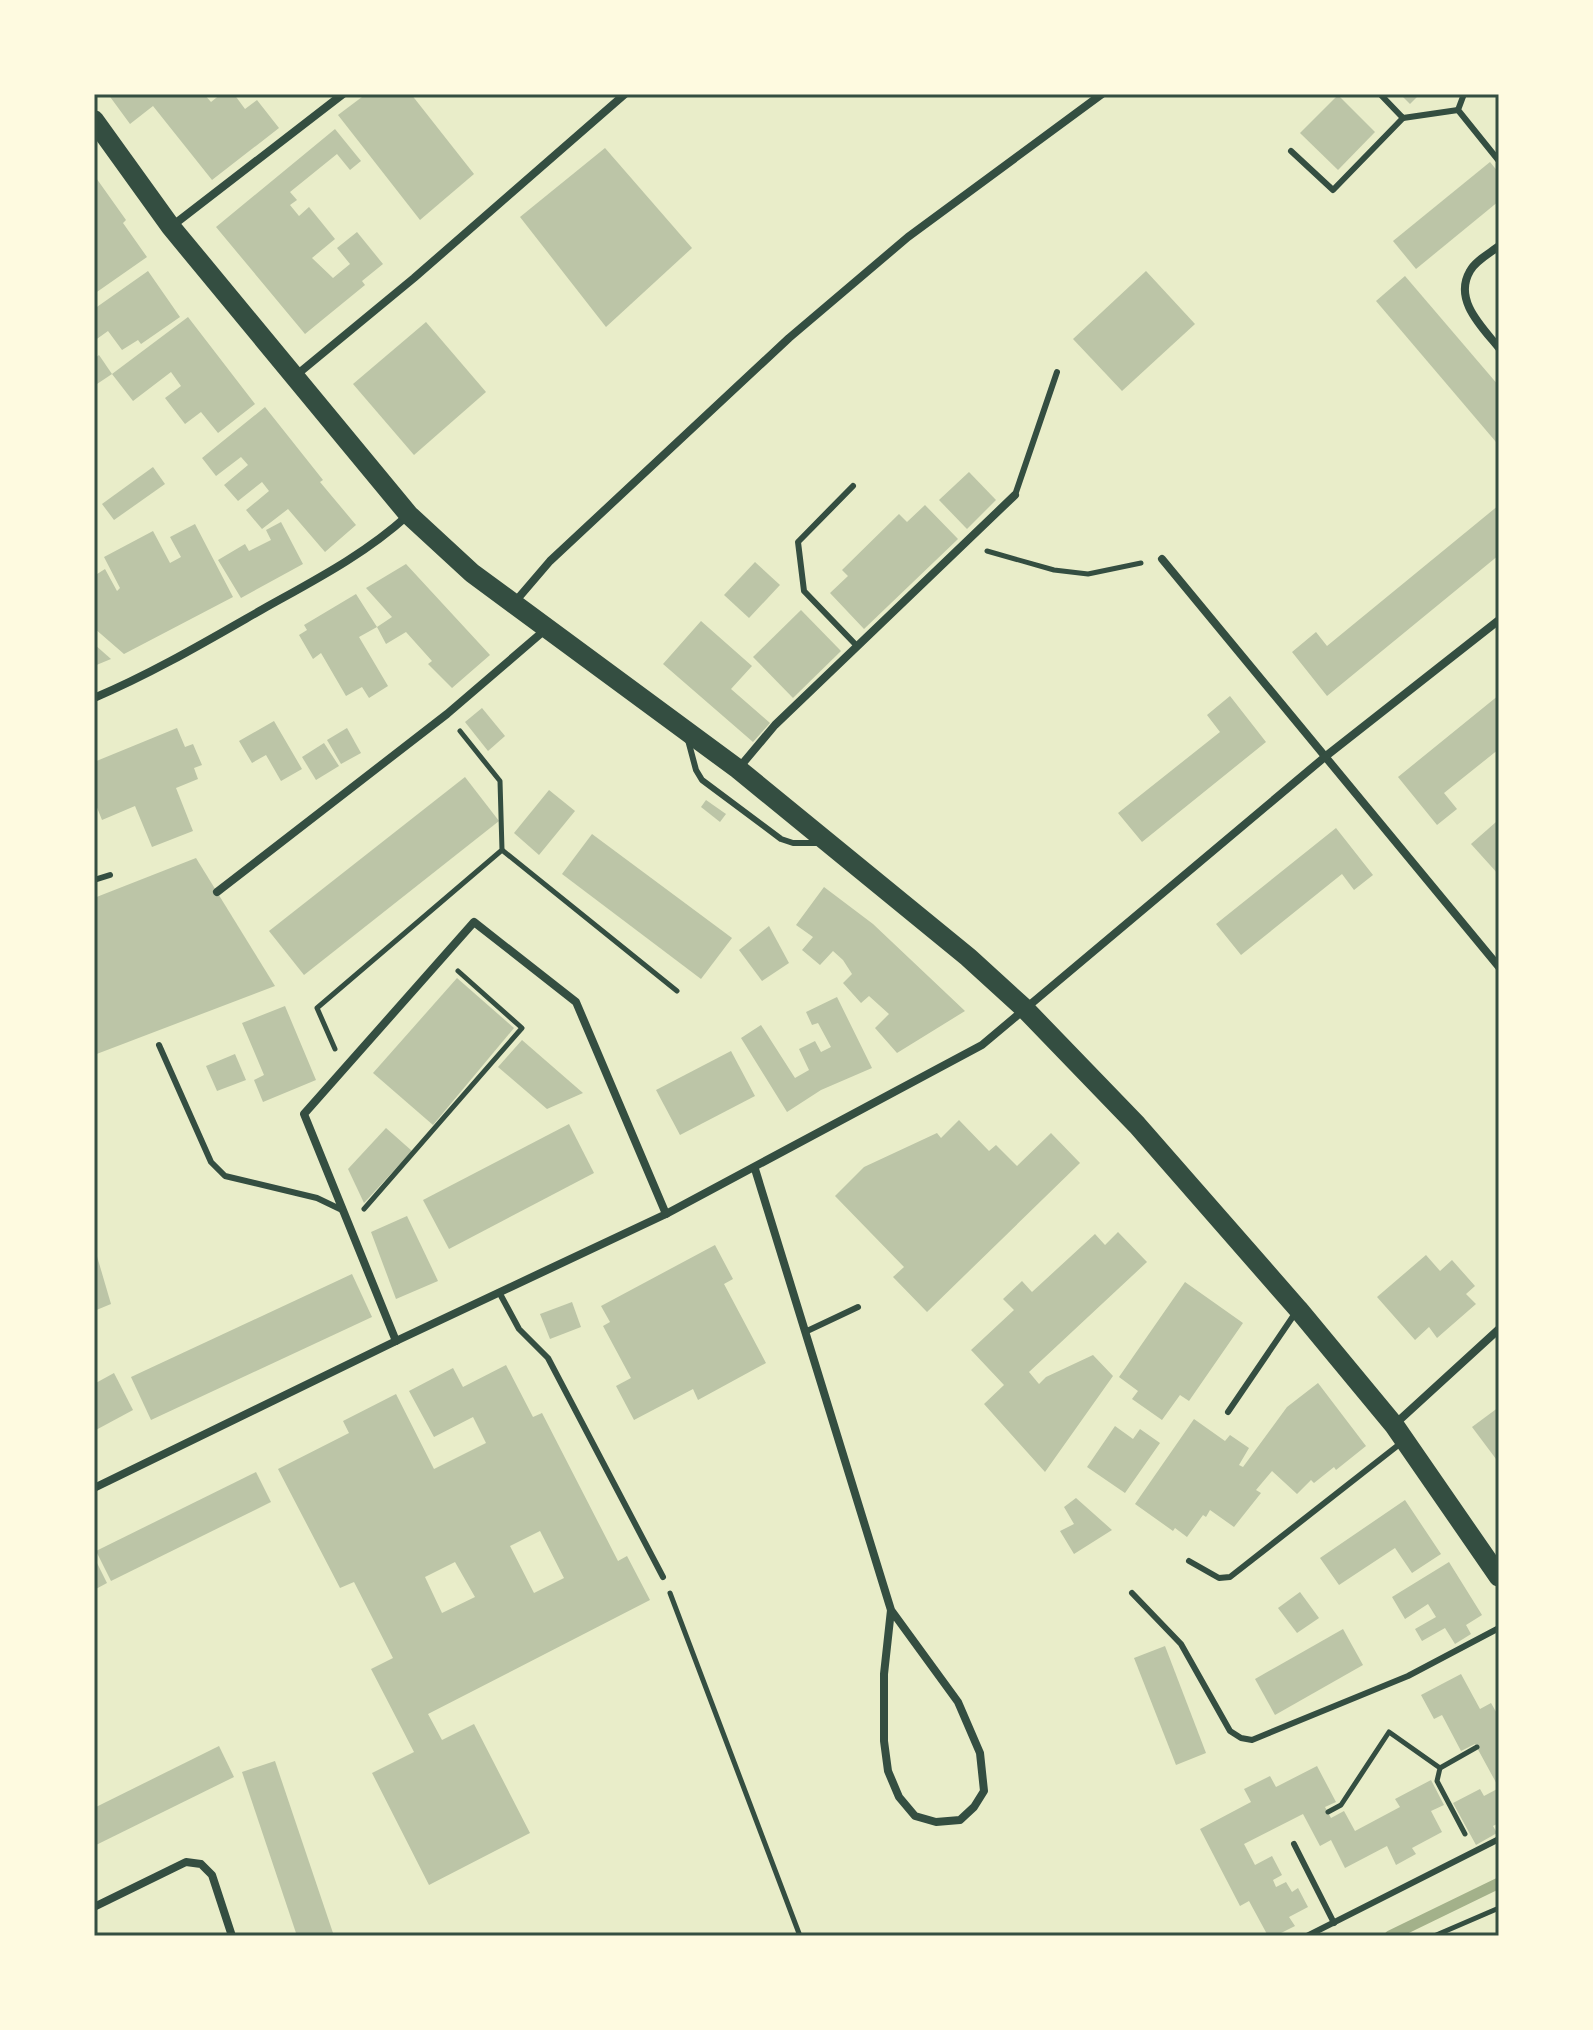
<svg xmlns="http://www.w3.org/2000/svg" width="1593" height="2030" font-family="Jost,sans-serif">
	<rect width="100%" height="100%" fill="#e9edc9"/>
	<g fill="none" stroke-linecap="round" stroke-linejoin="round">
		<polyline stroke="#a3b18a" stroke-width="11" points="1390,1936 1499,1883"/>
	</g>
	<g fill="#bcc5a7" fill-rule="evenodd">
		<polygon points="108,94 204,94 211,102 221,94 234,94 245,109 257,100 279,128 212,180 153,106 130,124"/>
		<polygon points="366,94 411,94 474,174 420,220 338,115"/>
		<polygon points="1400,94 1420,94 1410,104"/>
		<polygon points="1338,95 1375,132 1338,170 1300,133"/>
		<polygon points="335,129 361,161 350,170 337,154 290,192 297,200 290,205 299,216 309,207 335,239 312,258 333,278 350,264 337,248 357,232 383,264 362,281 365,285 305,334 216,227"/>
		<polygon points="605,148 692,248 606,327 520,217"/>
		<polygon points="1490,162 1499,173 1499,201 1416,269 1393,241"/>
		<polygon points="94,175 126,220 123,223 147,257 94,294"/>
		<polygon points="148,271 180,317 141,344 138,340 122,350 108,331 94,341 94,309"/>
		<polygon points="1146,271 1195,324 1122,391 1073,339"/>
		<polygon points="1405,276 1499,386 1499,439 1496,442 1376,301"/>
		<polygon points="188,317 255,404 218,433 201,412 185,424 165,398 181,386 171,372 133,401 112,374"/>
		<polygon points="426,322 486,392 414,455 353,384"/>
		<polygon points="99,355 112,374 94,386 94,359"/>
		<polygon points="265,407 323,480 320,482 356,525 325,552 288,509 262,529 246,510 269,491 262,482 238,501 224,485 248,465 241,457 216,476 202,458"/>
		<polygon points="153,467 165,484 114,520 102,504"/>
		<polygon points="969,472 996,500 967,529 939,500"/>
		<polygon points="925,505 958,539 864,629 830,593 848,576 842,570 899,514 907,522"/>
		<polygon points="1499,505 1499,555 1327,696 1292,652 1316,632 1327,646"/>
		<polygon points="281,522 303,564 241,598 218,560 245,544 249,551 271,540 266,530"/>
		<polygon points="195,524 233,597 124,654 94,628 94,576 105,569 117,591 120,588 104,557 153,531 170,563 181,557 170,537"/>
		<polygon points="755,562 780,585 749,618 724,595"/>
		<polygon points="406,564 490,655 452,688 428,664 432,661 406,632 386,644 377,627 392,617 366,588"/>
		<polygon points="356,594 377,627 359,637 388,686 369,698 362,687 346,696 321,653 313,659 299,635 307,630 304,625"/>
		<polygon points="801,610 841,651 793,698 753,657"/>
		<polygon points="701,621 752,666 731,689 770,723 753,742 663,664"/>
		<polygon points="94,644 111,659 94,666"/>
		<polygon points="1499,695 1499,749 1444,793 1457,809 1437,825 1398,777"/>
		<polygon points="1230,696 1266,742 1142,842 1118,813 1220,732 1207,715"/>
		<polygon points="482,708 505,736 488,751 465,722"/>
		<polygon points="274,721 302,769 281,781 266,755 252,763 239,741"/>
		<polygon points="177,728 185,747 193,744 202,765 194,768 198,779 176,788 193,831 152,847 135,806 102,820 94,800 94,762"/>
		<polygon points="347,728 361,753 341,764 327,740"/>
		<polygon points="324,743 339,766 316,780 302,757"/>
		<polygon points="465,777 499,821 304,975 269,931"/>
		<polygon points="549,790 575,811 539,855 514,833"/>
		<polygon points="706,800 726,814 720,822 701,807"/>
		<polygon points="1496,822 1499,826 1499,875 1471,844"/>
		<polygon points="1336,828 1373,875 1354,890 1342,874 1241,955 1216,924"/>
		<polygon points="592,834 732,938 701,979 562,874"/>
		<polygon points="196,858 275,986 94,1055 94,898"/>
		<polygon points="824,887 873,924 965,1011 897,1053 875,1028 889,1014 869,996 861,1003 843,983 852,974 843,960 833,951 820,965 802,950 813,937 796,925"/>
		<polygon points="769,926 789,963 762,981 739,950"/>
		<polygon points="457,978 514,1028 433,1125 373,1073"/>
		<polygon points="837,997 872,1068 821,1090 787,1112 741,1038 761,1025 795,1078 809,1070 799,1049 815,1041 821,1052 831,1047 818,1023 812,1025 806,1012"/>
		<polygon points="285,1006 316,1080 263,1102 254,1080 264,1075 242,1023"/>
		<polygon points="522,1040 583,1093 547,1109 498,1067"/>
		<polygon points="731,1051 755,1096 680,1135 656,1090"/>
		<polygon points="235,1054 246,1080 217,1091 206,1066"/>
		<polygon points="959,1120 989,1151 996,1145 1017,1166 1051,1133 1080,1163 927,1312 893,1277 904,1267 835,1196 864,1167 937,1133 941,1138"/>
		<polygon points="569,1124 594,1173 449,1249 423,1200"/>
		<polygon points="386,1128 412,1151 364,1203 348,1169"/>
		<polygon points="407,1216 438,1281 396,1299 371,1232"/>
		<polygon points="1118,1232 1147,1262 1029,1372 1039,1384 1046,1377 1093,1355 1113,1376 1045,1472 984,1404 1004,1385 971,1350 1014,1310 1003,1299 1022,1281 1032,1292 1095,1234 1105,1245"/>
		<polygon points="715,1245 733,1279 724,1284 766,1363 698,1400 693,1389 634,1420 616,1386 631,1378 603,1326 610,1322 601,1306"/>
		<polygon points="94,1246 111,1304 94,1311"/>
		<polygon points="1426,1255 1440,1271 1452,1260 1475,1286 1466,1294 1476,1304 1437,1338 1429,1327 1415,1340 1377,1297"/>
		<polygon points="352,1274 372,1317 151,1420 131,1377"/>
		<polygon points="1185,1282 1243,1323 1189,1401 1180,1395 1162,1420 1132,1399 1138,1391 1119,1377"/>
		<polygon points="572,1302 581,1327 550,1339 540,1314"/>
		<path d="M506 1365 533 1417 542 1413 618 1561 627 1556 650 1600 428 1714 442 1740 474 1724 530 1833 429 1885 372 1773 414 1752 371 1669 393 1658 354 1582 340 1588 278 1469 349 1433 343 1421 396 1394 434 1469 486 1443 473 1417 434 1437 409 1391 453 1368 463 1387ZM540 1531 564 1578 534 1593 510 1546ZM455 1562 475 1597 442 1613 425 1577Z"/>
		<polygon points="114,1373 133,1410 94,1431 94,1384"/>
		<polygon points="1318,1383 1366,1446 1336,1470 1334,1467 1314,1483 1311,1480 1297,1494 1272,1471 1256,1490 1261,1493 1234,1527 1210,1510 1206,1517 1203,1515 1187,1537 1175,1528 1173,1531 1135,1504 1194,1419 1225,1441 1230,1435 1249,1448 1239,1465 1243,1467 1287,1407"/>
		<polygon points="1499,1407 1499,1463 1472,1427"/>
		<polygon points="1115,1426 1133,1439 1140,1429 1160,1443 1125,1493 1087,1467"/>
		<polygon points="256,1472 271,1502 111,1581 96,1551"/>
		<polygon points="1076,1498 1112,1530 1074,1554 1060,1531 1074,1524 1064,1507"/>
		<polygon points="1405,1500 1441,1554 1412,1573 1395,1548 1339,1585 1320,1558"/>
		<polygon points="94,1557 107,1583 94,1590"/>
		<polygon points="1449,1562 1482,1615 1466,1625 1471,1634 1455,1644 1445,1628 1422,1641 1415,1629 1436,1617 1428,1604 1405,1619 1392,1597"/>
		<polygon points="1300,1592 1319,1618 1297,1633 1278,1608"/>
		<polygon points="1343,1629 1363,1665 1275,1715 1255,1679"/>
		<polygon points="1165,1646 1206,1753 1176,1765 1134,1658"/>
		<polygon points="1461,1674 1480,1709 1491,1703 1499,1717 1499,1823 1493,1826 1497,1833 1476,1845 1453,1803 1480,1789 1484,1796 1499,1788 1475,1744 1461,1751 1442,1715 1434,1719 1421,1695"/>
		<polygon points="219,1746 234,1777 94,1846 94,1808"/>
		<polygon points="275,1761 334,1936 297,1936 242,1772"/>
		<polygon points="1317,1766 1336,1802 1325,1807 1331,1818 1344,1811 1355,1831 1400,1807 1395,1799 1431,1780 1444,1805 1431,1811 1442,1832 1412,1848 1416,1854 1396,1865 1387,1846 1345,1868 1331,1840 1320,1846 1303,1814 1244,1844 1255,1865 1272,1856 1282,1875 1273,1880 1276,1887 1286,1882 1292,1892 1298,1888 1308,1907 1289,1917 1295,1926 1275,1936 1268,1936 1249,1901 1240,1906 1200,1829 1251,1802 1244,1789 1270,1776 1276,1787"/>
	</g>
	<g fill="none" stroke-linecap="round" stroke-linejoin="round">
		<g stroke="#344e41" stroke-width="5">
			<polyline points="987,551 1054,570 1088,574 1141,563"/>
			<polyline points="502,850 677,991"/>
			<polyline points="335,1049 317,1008 502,850 500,781 460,731"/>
			<polyline points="364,1209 522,1028 458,971"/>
			<polyline points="670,1593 800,1936"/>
			<polyline points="1440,1768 1477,1747"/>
			<polyline points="1328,1812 1341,1805 1389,1732 1440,1768 1437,1781 1465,1834"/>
			<polyline points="1434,1936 1499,1908"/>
		</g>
		<g stroke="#344e41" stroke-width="6">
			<polyline points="1380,94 1403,118 1458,110"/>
			<polyline points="1464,94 1458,110 1499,161"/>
			<polyline points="1291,151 1333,190 1403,118"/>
			<polyline points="853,486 798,542 804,591 857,646"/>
			<polyline points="1015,495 1057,372"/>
			<polyline points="688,740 696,770 702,780 781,839 793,843 820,843"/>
			<polyline points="94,880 110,875"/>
			<polyline points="159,1045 211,1162 225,1176 317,1198 342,1210"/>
			<polyline points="499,1292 519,1329 548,1358 663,1577"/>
			<polyline points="805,1332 858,1307"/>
			<polyline points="1228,1412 1296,1312"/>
			<polyline points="1189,1561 1219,1578 1230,1577 1401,1443"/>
			<polyline points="1132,1593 1181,1644 1230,1731 1241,1738 1252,1740 1408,1676 1499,1628"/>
			<polyline points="1294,1844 1334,1923"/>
			<polyline points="1307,1936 1499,1839"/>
		</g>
		<g stroke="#344e41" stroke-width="8">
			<polyline points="172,226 343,94"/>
			<path d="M1499 246C1490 253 1475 261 1470 271 1453 300 1482 327 1499 348"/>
			<polyline points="294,377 414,278 625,94"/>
			<polyline points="1162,559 1499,967"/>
			<polyline points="514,603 550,561 789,338 908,237 1102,94"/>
			<path d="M94 698C153 673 207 641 263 609 313 581 364 555 407 516"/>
			<polyline points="738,769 775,725 1015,495"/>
			<polyline points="217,892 447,714 546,629"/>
			<polyline points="755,1169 891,1610 958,1702 980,1753 984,1791 974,1807 960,1820 936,1822 915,1816 899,1797 888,1771 884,1741 884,1674 891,1610"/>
			<polyline points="396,1341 304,1114 474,922 576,1002 666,1214"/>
			<polyline points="1394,1425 1499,1329"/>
			<polyline points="94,1488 396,1341 666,1214 982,1045 1326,756 1499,620"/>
			<polyline points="94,1907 186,1862 201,1864 212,1875 232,1936"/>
		</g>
		<polyline stroke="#344e41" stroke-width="20" points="94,120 171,227 409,515 472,573 738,769 968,957 1024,1008 1137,1125 1298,1309 1394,1425 1499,1577"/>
	</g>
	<rect width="1593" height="2030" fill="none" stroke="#fefae0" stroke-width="192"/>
	<rect x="96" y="96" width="1401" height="1838" fill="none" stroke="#344e41" stroke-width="3"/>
</svg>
